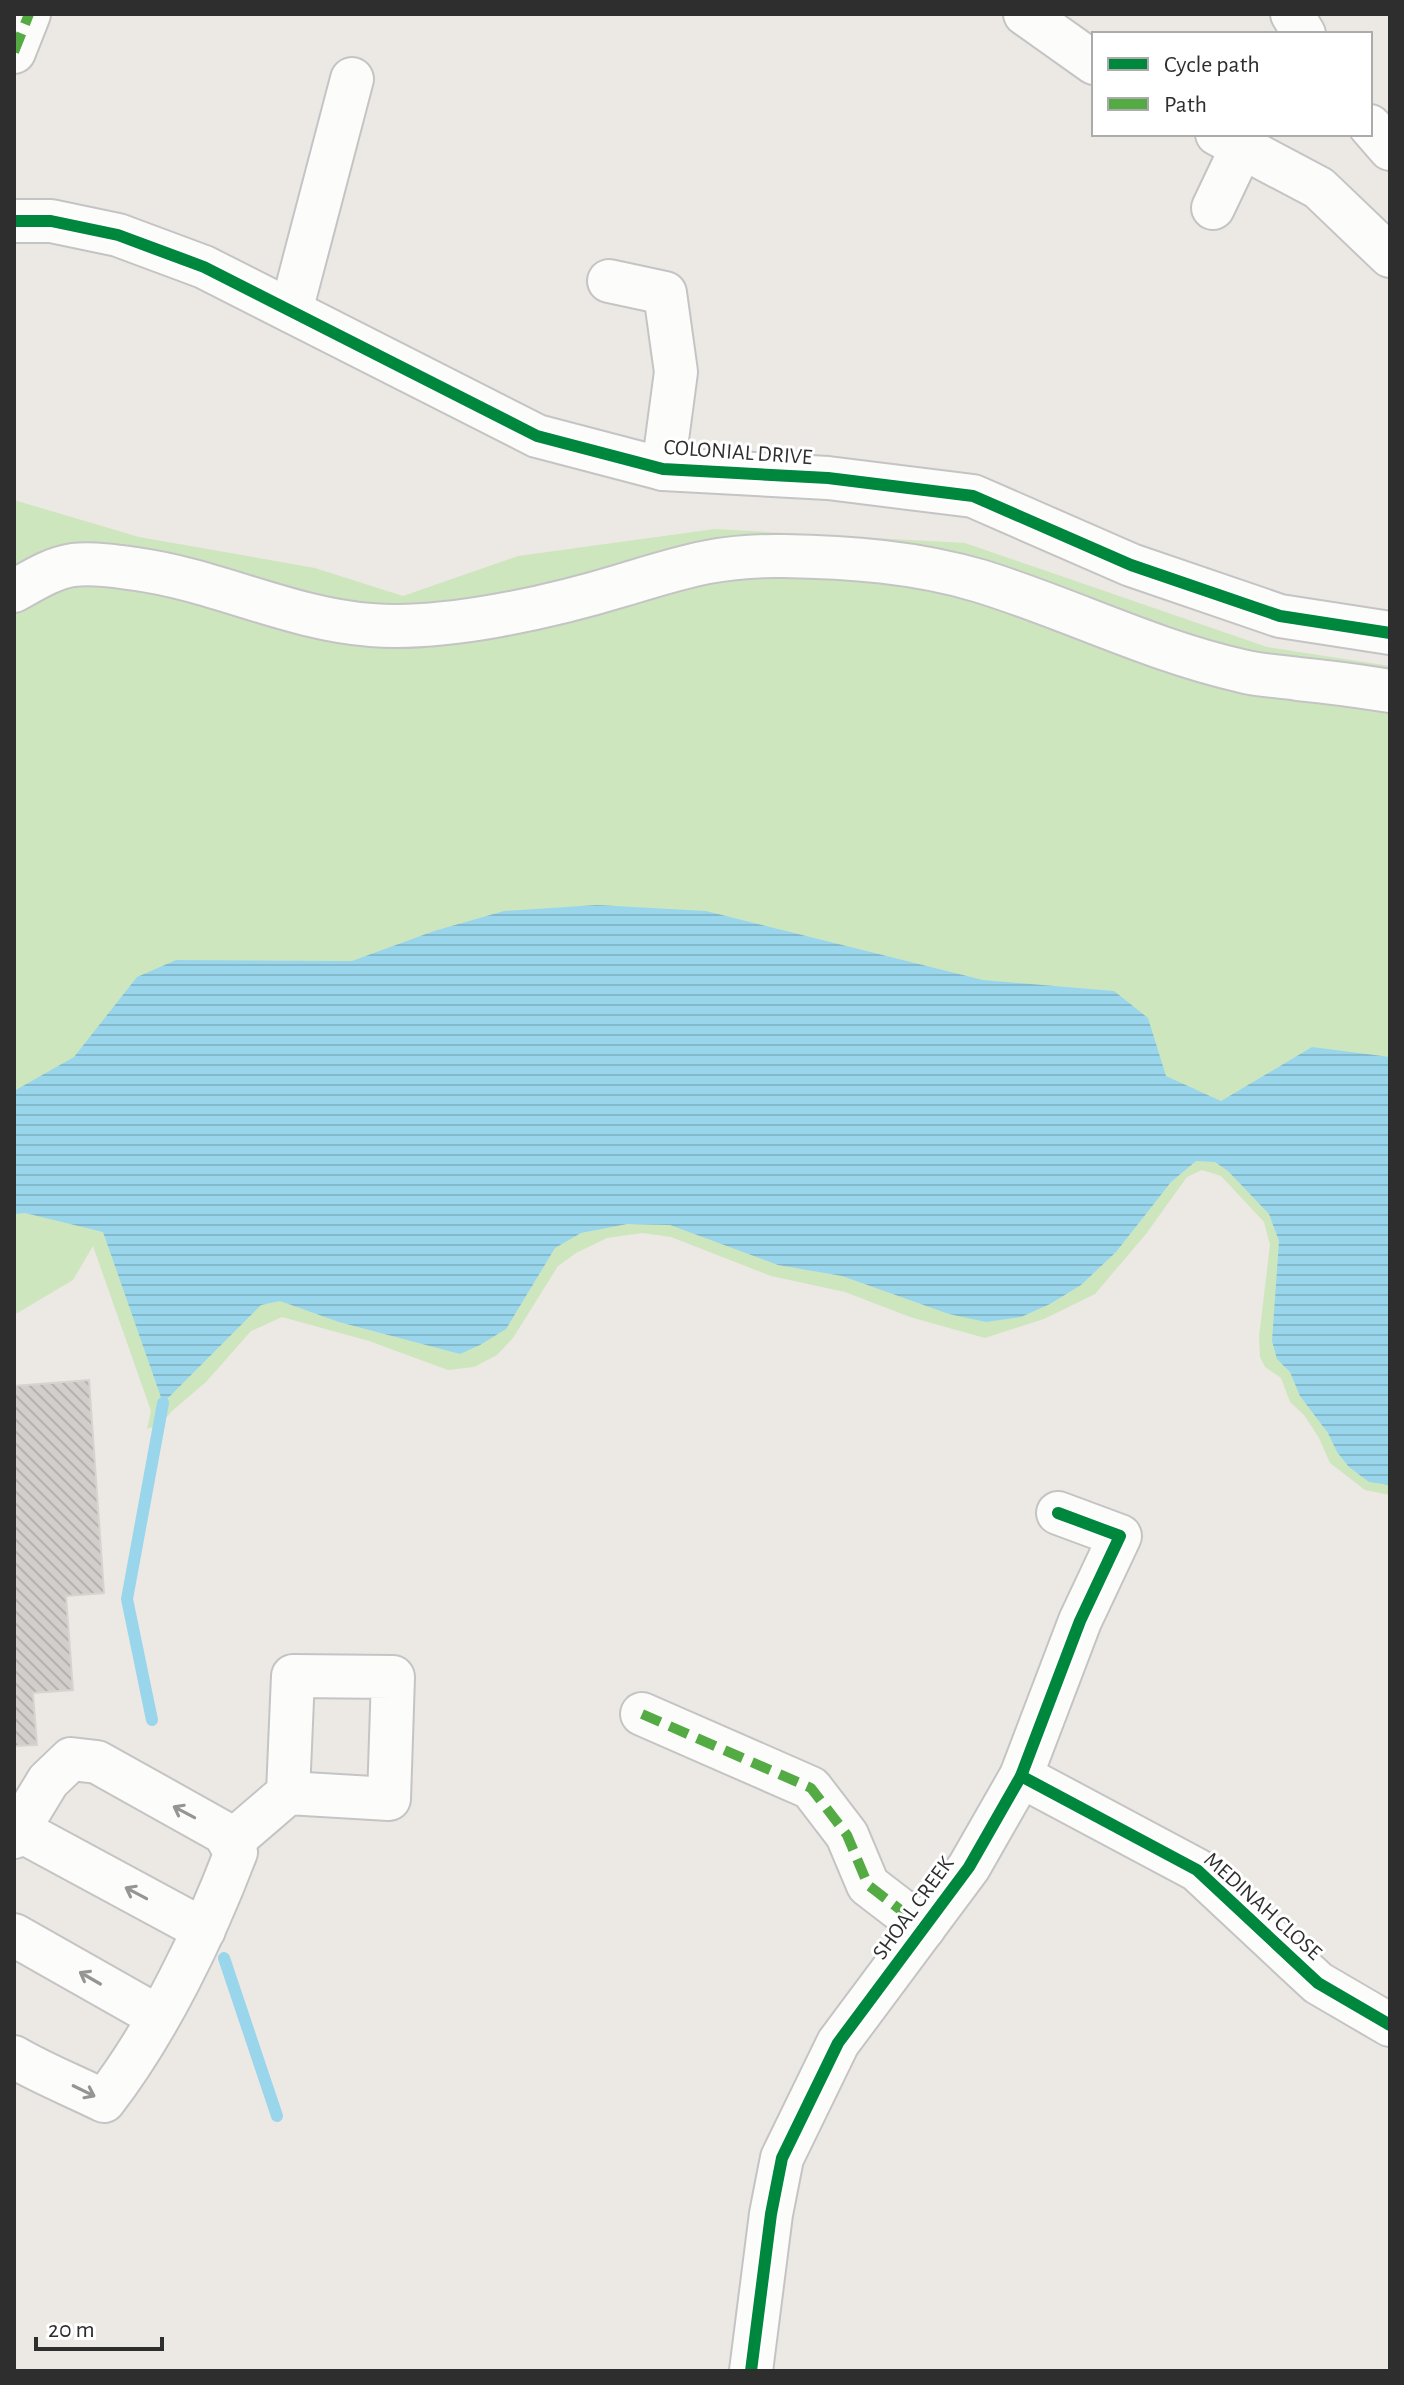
<svg xmlns="http://www.w3.org/2000/svg" width="1404" height="2385" font-family="'Alegreya Sans',sans-serif">
	<defs>
		<pattern id="water-rules" width="6" height="5" patternUnits="userSpaceOnUse" patternTransform="scale(2)"><rect width="6" height="5" fill="#99d6ec"/><path d="M0 2.5h6" fill="none" stroke="#84b8cb"/></pattern>
		<pattern id="building-back-hatch" width="6" height="6" patternUnits="userSpaceOnUse" patternTransform="scale(2)"><rect width="6" height="6" fill="#d1cecb"/><path d="M-1 5l2 2M0 0l6 6M5-1l2 2" fill="none" stroke="#b4b1af"/></pattern>
	</defs>
	<rect width="100%" height="100%" fill="#ece8e4"/>
	<polygon fill="#cee6be" points="14,500 139,537 315,568 403,596 518,556 715,529 965,543 1267,647 1390,666 1390,1495 1365,1490 1330,1463 1319,1438 1304,1415 1290,1402 1281,1378 1265,1367 1260,1357 1259,1337 1270,1245 1264,1222 1221,1176 1202,1170 1187,1177 1146,1234 1095,1294 1044,1319 985,1338 910,1317 845,1292 771,1276 671,1237 642,1233 607,1238 576,1253 558,1266 513,1338 497,1355 474,1367 448,1370 369,1341 282,1317 251,1331 206,1382 172,1411 161,1424 147,1429 151,1411 93,1246 73,1280 14,1315"/>
	<polygon fill="url(#water-rules)" points="597,905 706,911 983,980 1114,991 1148,1018 1166,1076 1221,1101 1312,1047 1390,1057 1390,1485 1369,1482 1349,1467 1337,1452 1328,1433 1300,1396 1290,1372 1277,1359 1272,1341 1279,1241 1269,1214 1228,1171 1215,1162 1196,1161 1171,1182 1116,1252 1081,1285 1050,1304 1021,1317 986,1322 949,1314 842,1276 778,1265 670,1225 627,1224 581,1233 555,1248 506,1329 480,1345 460,1354 339,1322 280,1301 261,1305 163,1403 103,1232 25,1213 14,1214 14,1091 74,1057 137,977 176,960 352,961 434,931 504,911"/>
	<g fill="none" stroke-linecap="round" stroke-linejoin="round">
		<g stroke="#99d6ec" stroke-width="12">
			<polyline points="152,1720 127,1599 163,1403"/>
			<polyline points="224,1958 277,2116"/>
		</g>
	</g>
	<polygon fill="url(#building-back-hatch)" stroke="#d7d4d0" stroke-width="2" points="89,1380 104,1593 66,1596 73,1690 33,1693 37,1745 14,1746 14,1386"/>
	<g fill="none" stroke-linecap="round" stroke-linejoin="round">
		<g stroke="#c5c4c5" stroke-width="46">
			<g id="minor">
				<polyline points="1025,14 1094,63"/>
				<polyline points="1292,14 1304,34"/>
				<polyline points="14,52 29,14"/>
				<polyline points="1370,126 1390,149"/>
				<polyline points="1217,134 1319,188 1390,256"/>
				<polyline points="1213,208 1242,147"/>
				<polyline points="14,221 51,221 118,235 204,267 537,436 663,469 828,478 973,496 1131,565 1280,616 1390,633"/>
				<polyline points="609,281 665,293 676,372 663,469"/>
				<polyline points="291,311 352,79"/>
				<path d="M14 591C32 581 52 568 73 565 94 563 115 566 136 569 216 580 290 619 371 625 445 631 551 607 623 585 683 567 718 555 783 556 849 557 916 562 980 581 1068 608 1152 651 1242 671 1260 676 1280 676 1298 679 1329 682 1359 686 1390 691"/>
				<polyline points="642,1714 811,1788 847,1835 868,1885 924,1928"/>
				<polyline points="1021,1776 1197,1870 1318,1983 1390,2025"/>
				<polyline points="19,1830 204,1930"/>
				<path d="M14 1837 48 1781 71 1759 97 1762 224 1833 236 1852C205 1934 158 2031 104 2101 74 2086 43 2074 14 2057"/>
				<polyline points="230,1843 288,1793 389,1799 393,1677 293,1676 288,1793"/>
				<polyline points="14,1935 157,2016"/>
				<polyline points="751,2371 771,2214 782,2158 838,2043 969,1867 1021,1776 1080,1621 1120,1536 1058,1513"/>
			</g>
		</g>
		<use href="#minor" stroke="#fcfcfb" stroke-width="42"/>
		<g stroke="#54ab44" stroke-width="10" stroke-dasharray="20 10" stroke-linecap="butt">
			<polyline points="14,52 29,14"/>
			<polyline points="642,1714 811,1788 847,1835 868,1885 924,1928"/>
		</g>
		<g stroke="#fff" stroke-width="17">
			<g id="cycleway">
				<polyline points="14,221 51,221 118,235 204,267 537,436 663,469 828,478 973,496 1131,565 1280,616 1390,633"/>
				<polyline points="1021,1776 1197,1870 1318,1983 1390,2025"/>
				<polyline points="751,2371 771,2214 782,2158 838,2043 969,1867 1021,1776 1080,1621 1120,1536 1058,1513"/>
			</g>
		</g>
		<use href="#cycleway" stroke="#00873e" stroke-width="12"/>
	</g>
	<defs><path id="oneway-shaft" d="M-6 0H5M1.5-3L5.5 0L1.5 3" fill="none" stroke-width="1.6" stroke-linecap="round" stroke-linejoin="round" transform="scale(2)"/></defs>
	<g stroke="#959594">
		<use href="#oneway-shaft" transform="translate(184 1812) rotate(-152)"/>
		<use href="#oneway-shaft" transform="translate(136 1893) rotate(-152)"/>
		<use href="#oneway-shaft" transform="translate(90 1978) rotate(-150)"/>
		<use href="#oneway-shaft" transform="translate(84 2091) rotate(26)"/>
	</g>
	<g text-anchor="middle" dominant-baseline="central" stroke-width="6" stroke-linejoin="round" paint-order="stroke">
		<g font-size="22" fill="#2e2e2e" stroke="#fff">
			<text transform="translate(738 452) rotate(4)">COLONIAL DRIVE</text>
			<text transform="translate(1263 1906) rotate(42)">MEDINAH CLOSE</text>
			<text transform="translate(913 1908) rotate(-54)">SHOAL CREEK</text>
		</g>
	</g>
	<rect width="1404" height="2385" fill="none" stroke="#2e2e2e" stroke-width="32"/>
	<rect x="1092" y="32" width="280" height="104" fill="#ffffff" stroke="#ababab" stroke-width="2"/>
	<rect x="1108" y="58" width="40" height="12" fill="#00873e" stroke="#ababab" stroke-width="2"/>
	<text x="1164" y="72" font-size="24" fill="#2e2e2e">Cycle path</text>
	<rect x="1108" y="98" width="40" height="12" fill="#54ab44" stroke="#ababab" stroke-width="2"/>
	<text x="1164" y="112" font-size="24" fill="#2e2e2e">Path</text>
	<path d="M36 2337v12h126v-12" fill="none" stroke="#2e2e2e" stroke-width="4"/>
	<text x="48" y="2337" font-size="24" fill="#2e2e2e" stroke="#ffffff" stroke-width="6" paint-order="stroke">20 m</text>
</svg>
